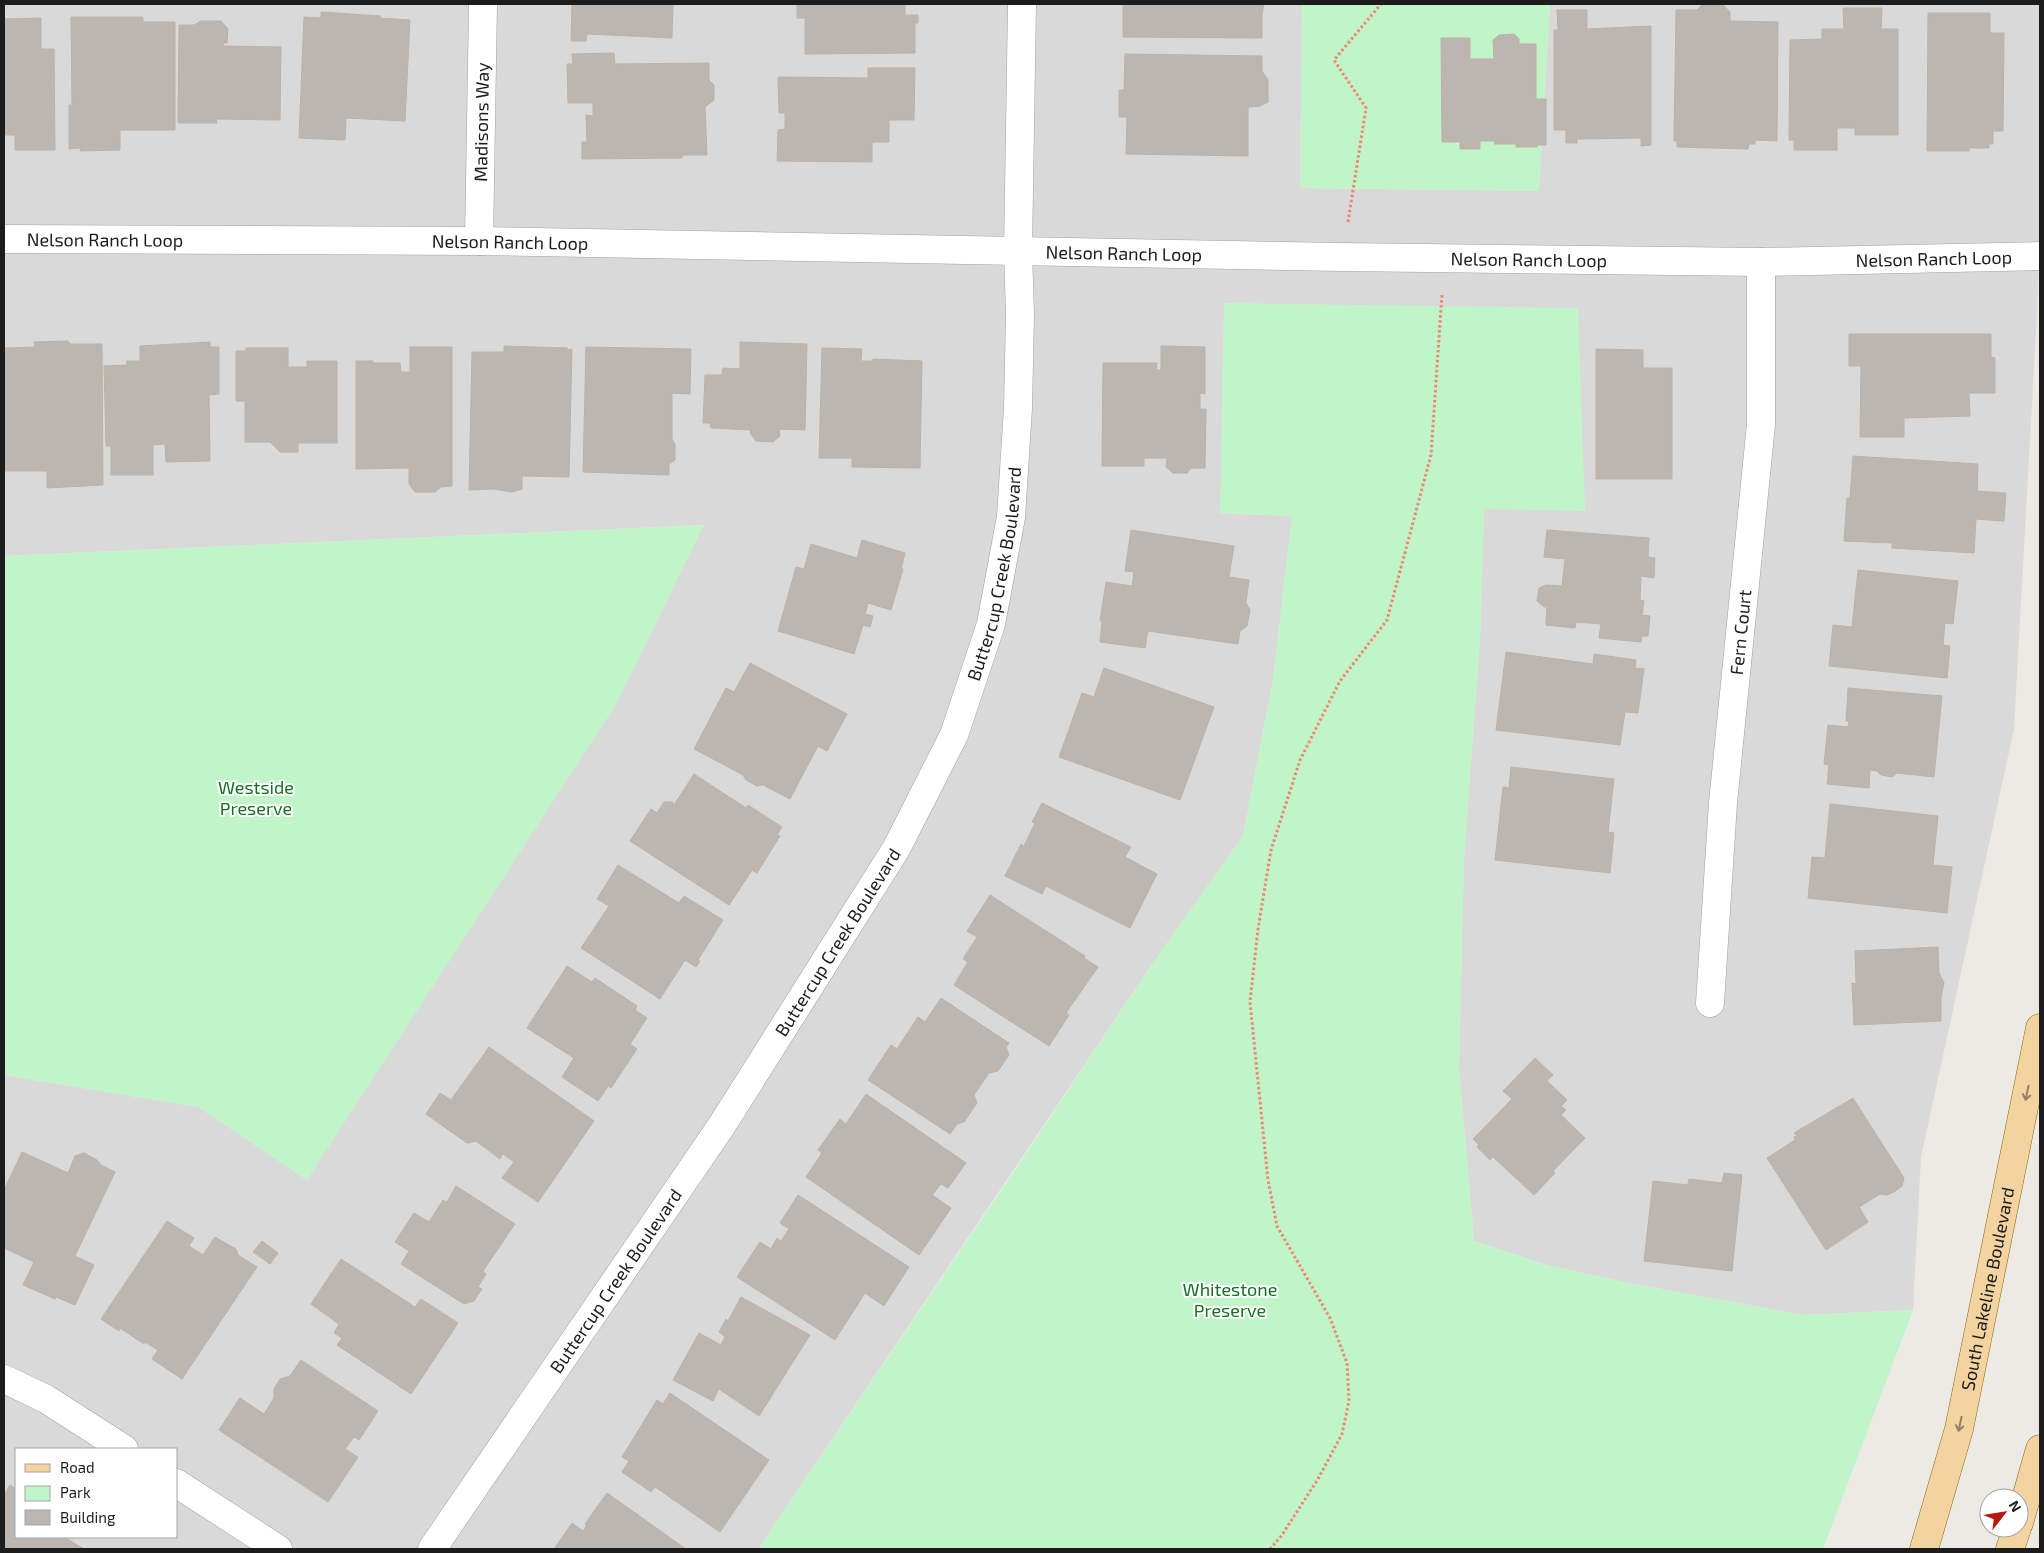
<svg xmlns="http://www.w3.org/2000/svg" width="2044" height="1553" font-family="'Exo 2',sans-serif">
	<rect width="100%" height="100%" fill="#edeae3"/>
	<path fill="#dad9d9" fill-rule="evenodd" d="M4 4H1302L1300 188 1539 191 1550 4H2040V226L2037 314 2014 729 1921 1157 1913 1310 1803 1315 1633 1284 1547 1265 1474 1241 1459 1069 1464 857 1480 639 1484 509 1578 308 1220 513 1292 516 1273 680 1243 836 1155 960 758 1549H4V1075L198 1107 307 1180 704 525 4 556ZM16 1449H176V1537H16Z"/>
	<g fill="#c2f4c9">
		<polygon points="1302,4 1550,4 1539,191 1300,188"/>
		<polygon points="1224,303 1578,308 1585,511 1484,509 1480,639 1464,857 1459,1069 1474,1241 1547,1265 1633,1284 1803,1315 1913,1310 1823,1549 758,1549 1017,1167 1155,960 1243,836 1273,680 1292,516 1220,513"/>
		<polygon points="704,525 617,703 307,1180 198,1107 4,1075 4,556"/>
	</g>
	<g fill="#bdb6b0" stroke="#bdb1a6">
		<polygon points="572,4 673,4 672,38 587,34 586,41 571,41"/>
		<polygon points="797,4 905,4 905,15 918,15 918,23 915,23 915,53 805,54 805,18 797,18"/>
		<polygon points="1123,4 1264,4 1262,14 1262,38 1123,37"/>
		<polygon points="1702,5 1723,5 1730,12 1730,21 1778,22 1777,141 1755,140 1755,144 1749,144 1748,149 1677,147 1677,141 1674,141 1676,10 1697,10"/>
		<polygon points="1843,8 1882,8 1881,29 1898,29 1898,135 1855,135 1855,128 1837,128 1837,150 1794,150 1794,140 1789,140 1790,40 1822,39 1822,29 1844,29"/>
		<polygon points="1557,10 1587,10 1587,29 1651,26 1651,145 1641,146 1641,138 1577,139 1577,143 1566,143 1566,130 1554,130 1554,30 1558,30"/>
		<polygon points="321,12 380,16 380,18 410,20 405,121 346,118 345,140 299,138 304,17 321,18"/>
		<polygon points="1928,13 1990,13 1990,33 2004,33 2003,131 1993,131 1993,144 1989,144 1989,148 1969,148 1969,151 1927,151"/>
		<polygon points="71,17 143,17 143,22 175,22 175,130 120,130 120,150 80,151 81,148 69,149 69,105 72,105"/>
		<polygon points="41,18 41,49 54,49 55,150 15,150 15,135 4,135 4,19"/>
		<polygon points="201,21 221,21 228,29 227,43 223,43 224,46 281,47 280,120 216,119 217,123 178,123 179,25 194,25"/>
		<polygon points="1514,34 1519,39 1519,44 1536,44 1536,99 1546,99 1546,145 1537,145 1537,147 1516,147 1516,144 1494,144 1495,141 1480,141 1480,149 1460,149 1460,142 1442,142 1441,38 1470,38 1470,59 1494,59 1493,40 1499,35"/>
		<polygon points="614,53 615,64 709,63 709,80 714,85 714,100 705,107 707,155 682,155 682,158 582,159 582,142 587,142 586,115 593,116 593,103 568,103 567,64 573,64 572,54"/>
		<polygon points="1125,54 1262,56 1262,71 1268,80 1268,102 1260,106 1248,107 1248,156 1126,154 1127,117 1119,117 1119,90 1124,90"/>
		<polygon points="868,68 915,68 914,120 889,120 889,142 872,142 872,162 777,161 778,130 785,129 785,113 779,113 778,77 868,78"/>
		<polygon points="1849,334 1991,334 1991,357 1995,358 1995,393 1969,393 1970,416 1904,418 1904,437 1860,437 1861,366 1849,366"/>
		<polygon points="68,341 70,344 102,344 103,485 47,488 47,471 4,471 4,348 35,347 34,342"/>
		<polygon points="210,342 210,347 219,347 219,394 209,395 210,461 166,462 165,444 153,445 153,475 111,475 111,446 106,446 104,366 127,365 127,361 140,361 140,346"/>
		<polygon points="740,342 807,344 805,430 779,429 780,436 773,442 756,441 750,433 751,430 711,428 710,423 703,423 705,375 722,375 723,368 740,369"/>
		<polygon points="504,346 567,348 568,350 572,349 569,477 522,476 522,489 512,492 493,489 469,490 472,352 504,352"/>
		<polygon points="1161,346 1205,347 1205,394 1200,393 1200,409 1206,409 1205,468 1191,468 1187,473 1173,473 1166,467 1167,458 1144,458 1144,466 1102,466 1103,363 1157,363 1156,370 1161,370"/>
		<polygon points="410,347 452,347 452,486 441,487 435,492 415,492 409,484 409,468 356,469 356,361 373,361 372,363 400,363 401,372 410,372"/>
		<polygon points="586,347 691,349 690,394 672,393 672,439 675,444 675,460 669,464 669,475 583,472"/>
		<polygon points="246,348 288,348 288,367 307,367 307,361 337,361 337,443 298,443 298,452 280,452 270,442 245,442 245,401 236,401 236,351 246,351"/>
		<polygon points="822,348 862,349 861,361 873,361 873,359 922,361 920,468 852,467 852,458 819,458"/>
		<polygon points="1596,349 1643,350 1643,368 1672,368 1672,479 1596,479"/>
		<polygon points="1853,456 1978,464 1977,491 2006,493 2004,521 1976,519 1974,553 1892,548 1892,543 1844,541 1847,498 1850,498"/>
		<polygon points="1131,530 1234,546 1229,577 1249,580 1246,603 1250,610 1247,626 1240,631 1238,644 1148,631 1145,648 1100,642 1102,621 1100,621 1106,582 1132,586 1134,572 1125,571"/>
		<polygon points="1547,530 1649,538 1648,557 1655,558 1654,578 1641,576 1640,600 1644,601 1642,615 1650,616 1648,636 1642,636 1641,642 1599,638 1601,624 1576,622 1575,628 1546,625 1547,607 1544,607 1537,601 1539,588 1546,585 1562,586 1565,559 1544,557"/>
		<polygon points="862,540 905,553 901,569 903,569 891,610 868,603 865,614 873,616 870,627 863,625 854,654 778,631 796,567 804,569 811,544 857,558"/>
		<polygon points="1858,570 1958,581 1953,624 1945,623 1943,645 1950,646 1947,678 1829,666 1833,625 1852,627"/>
		<polygon points="1506,652 1593,664 1594,654 1636,660 1635,668 1644,669 1638,713 1625,712 1620,745 1496,730"/>
		<polygon points="750,663 847,714 827,751 818,746 790,799 763,785 757,786 746,780 743,775 694,749 726,688 734,692"/>
		<polygon points="1104,668 1214,707 1180,800 1059,757 1082,693 1094,697"/>
		<polygon points="1848,688 1942,696 1934,777 1897,773 1892,777 1881,775 1877,771 1870,770 1869,788 1827,784 1829,765 1824,764 1828,725 1848,727 1849,721 1846,721"/>
		<polygon points="1511,767 1614,779 1608,832 1614,833 1610,873 1495,860 1503,787 1509,788"/>
		<polygon points="694,774 746,808 748,805 782,827 777,835 780,836 757,873 752,870 729,905 630,841 651,809 657,813 664,802 672,802 674,805"/>
		<polygon points="1042,803 1131,847 1125,857 1157,874 1130,928 1046,886 1042,894 1005,876 1021,844 1024,846 1035,823 1032,822"/>
		<polygon points="1830,804 1938,816 1933,865 1952,867 1947,913 1808,898 1812,857 1825,858"/>
		<polygon points="618,865 679,903 684,896 723,920 698,960 700,961 696,967 685,960 660,999 581,948 609,906 597,899"/>
		<polygon points="990,895 1085,956 1084,958 1098,967 1066,1013 1069,1015 1049,1046 954,985 968,962 963,959 977,937 967,931"/>
		<polygon points="1938,947 1939,973 1944,983 1941,997 1941,1021 1854,1025 1852,983 1856,984 1855,951"/>
		<polygon points="567,966 592,982 595,978 637,1006 635,1010 647,1018 630,1044 637,1049 611,1088 608,1086 598,1101 562,1077 574,1058 527,1028"/>
		<polygon points="941,998 1009,1043 1006,1047 1009,1055 998,1071 989,1073 974,1095 977,1103 964,1122 957,1124 950,1134 868,1080 891,1045 897,1049 918,1017 925,1022"/>
		<polygon points="489,1047 594,1121 538,1202 502,1178 514,1162 503,1154 500,1159 476,1141 467,1143 426,1114 440,1093 451,1100"/>
		<polygon points="1535,1058 1553,1075 1547,1081 1567,1100 1561,1106 1566,1110 1561,1115 1585,1138 1553,1171 1555,1173 1534,1195 1493,1157 1490,1160 1477,1147 1479,1145 1473,1139 1512,1099 1503,1091"/>
		<polygon points="866,1094 966,1163 948,1188 941,1184 932,1195 951,1208 919,1255 806,1177 822,1153 818,1150 840,1119 846,1124"/>
		<polygon points="1853,1098 1904,1178 1902,1186 1894,1192 1887,1195 1880,1194 1859,1207 1868,1222 1826,1250 1767,1158 1795,1140 1794,1137 1797,1136 1794,1133"/>
		<polygon points="22,1152 68,1173 75,1156 84,1153 97,1160 101,1165 115,1172 75,1256 94,1265 75,1305 56,1297 55,1299 23,1285 34,1262 4,1248 4,1190"/>
		<polygon points="1724,1173 1742,1175 1732,1271 1644,1261 1653,1181 1688,1185 1689,1179 1722,1183"/>
		<polygon points="456,1186 515,1224 483,1271 486,1274 478,1287 482,1289 474,1301 464,1304 401,1264 409,1251 395,1242 414,1213 429,1222 443,1200 447,1202"/>
		<polygon points="798,1195 909,1267 884,1306 865,1293 835,1340 737,1277 760,1242 771,1249 777,1238 781,1241 789,1229 780,1223"/>
		<polygon points="167,1221 194,1238 189,1246 203,1255 215,1237 236,1249 238,1255 257,1267 182,1379 152,1359 158,1350 145,1342 144,1344 120,1328 119,1331 101,1319"/>
		<polygon points="262,1241 278,1253 270,1264 253,1252"/>
		<polygon points="341,1259 415,1307 421,1299 458,1323 411,1394 337,1345 342,1338 334,1333 339,1324 311,1304"/>
		<polygon points="741,1297 810,1335 759,1416 719,1389 713,1401 673,1380 699,1333 721,1345 725,1337 719,1332 726,1319 728,1321"/>
		<polygon points="301,1360 378,1411 359,1440 354,1437 345,1449 358,1457 328,1502 219,1430 240,1398 264,1414 274,1398 274,1389 280,1379 290,1376"/>
		<polygon points="670,1393 769,1460 720,1532 655,1487 651,1492 622,1472 629,1461 622,1457 657,1400 663,1404"/>
		<polygon points="10,1485 16,1489 16,1537 64,1537 84,1549 4,1549 4,1492 5,1493"/>
		<polygon points="607,1493 686,1549 554,1549 572,1523 583,1531 587,1525 585,1524"/>
	</g>
	<g fill="none" stroke-linecap="round" stroke-linejoin="round">
		<g stroke="#a0a0a0" stroke-width="29">
			<g id="minor">
				<path id="s1" d="M4 239 479 241 1342 257 1761 262 2040 256"/>
				<path id="s2" d="M479 241 483 4"/>
				<path id="s3" d="M1710 1003 1723 803 1761 424V262"/>
				<polyline points="4,1379 46,1399 124,1449"/>
				<polyline points="176,1483 278,1549"/>
				<path id="s4" d="M432 1549 722 1125 896 849 954 735 991 624 1011 517 1018 408 1020 314 1018 251 1022 4"/>
			</g>
		</g>
		<g stroke="#87650d" stroke-width="29">
			<g id="major">
				<polyline points="2019,1523 2040,1449"/>
				<path id="s5" d="M1924 1549 1959 1429 2040 1028"/>
				<polyline points="2010,1549 2017,1528"/>
			</g>
		</g>
		<g stroke="#ed8673" stroke-width="3" stroke-dasharray="2.5 2.5" stroke-linecap="butt">
			<polyline points="1348,222 1366,108 1334,60 1381,4"/>
			<polyline points="1270,1549 1282,1535 1318,1479 1342,1434 1349,1401 1347,1363 1330,1318 1277,1226 1268,1180 1250,1002 1258,929 1271,850 1300,760 1340,681 1387,620 1431,455 1442,294"/>
		</g>
		<use href="#minor" stroke="#fff" stroke-width="28"/>
		<use href="#major" stroke="#f3d4a1" stroke-width="28"/>
	</g>
	<defs><path id="oneway-shaft" d="M-6 0H5M1.5-3L5.5 0L1.5 3" fill="none" stroke-width="1.6" stroke-linecap="round" stroke-linejoin="round" transform="scale(1.25)"/></defs>
	<g stroke="#928165">
		<use href="#oneway-shaft" transform="translate(2027 1093) rotate(102)"/>
		<use href="#oneway-shaft" transform="translate(1960 1424) rotate(102)"/>
	</g>
	<g text-anchor="middle" dominant-baseline="central" stroke-width="4" stroke-linejoin="round" paint-order="stroke">
		<g font-size="18" fill="#1c1c1c" stroke="#fff">
			<text stroke="none"><textPath href="#s2" startOffset="119">Madisons Way</textPath></text>
			<text stroke="none"><textPath href="#s1" startOffset="101">Nelson Ranch Loop</textPath></text>
			<text stroke="none"><textPath href="#s1" startOffset="506">Nelson Ranch Loop</textPath></text>
			<text stroke="none"><textPath href="#s1" startOffset="1120">Nelson Ranch Loop</textPath></text>
			<text stroke="none"><textPath href="#s1" startOffset="1930">Nelson Ranch Loop</textPath></text>
			<text stroke="none"><textPath href="#s1" startOffset="1525">Nelson Ranch Loop</textPath></text>
			<text stroke="none"><textPath href="#s4" startOffset="1135">Buttercup Creek Boulevard</textPath></text>
			<text stroke="none"><textPath href="#s3" startOffset="372">Fern Court</textPath></text>
			<text stroke="none"><textPath href="#s4" startOffset="730">Buttercup Creek Boulevard</textPath></text>
			<text stroke="none"><textPath href="#s4" startOffset="325">Buttercup Creek Boulevard</textPath></text>
			<text stroke="none"><textPath href="#s5" startOffset="268">South Lakeline Boulevard</textPath></text>
		</g>
		<g font-size="18" fill="#147021" stroke="#fff">
			<text x="256" y="787">Westside<tspan x="256" dy="21">Preserve</tspan></text>
			<text x="1230" y="1289">Whitestone<tspan x="1230" dy="21">Preserve</tspan></text>
		</g>
	</g>
	<rect width="2044" height="1553" fill="none" stroke="#1c1c1c" stroke-width="10"/>
	<rect x="15" y="1448" width="162" height="90" fill="#ffffff" stroke="#a4a4a4"/>
	<rect x="25" y="1464" width="25" height="8" fill="#f3d4a1" stroke="#a4a4a4"/>
	<text x="60" y="1473" font-size="15" fill="#1c1c1c">Road</text>
	<rect x="25" y="1486" width="25" height="15" fill="#c2f4c9" stroke="#a4a4a4"/>
	<text x="60" y="1498" font-size="15" fill="#1c1c1c">Park</text>
	<rect x="25" y="1510" width="25" height="15" fill="#bdb6b0" stroke="#a4a4a4"/>
	<text x="60" y="1523" font-size="15" fill="#1c1c1c">Building</text>
	<g transform="translate(2004 1513) rotate(59)"><circle r="24" fill="#ffffff" stroke="#a4a4a4"/>
	<path d="M0-4L9 19L0 12L-9 19Z" fill="#b71911"/>
	<text y="-8" font-size="14" font-weight="bold" text-anchor="middle" fill="#1c1c1c">N</text>
	</g>
</svg>
